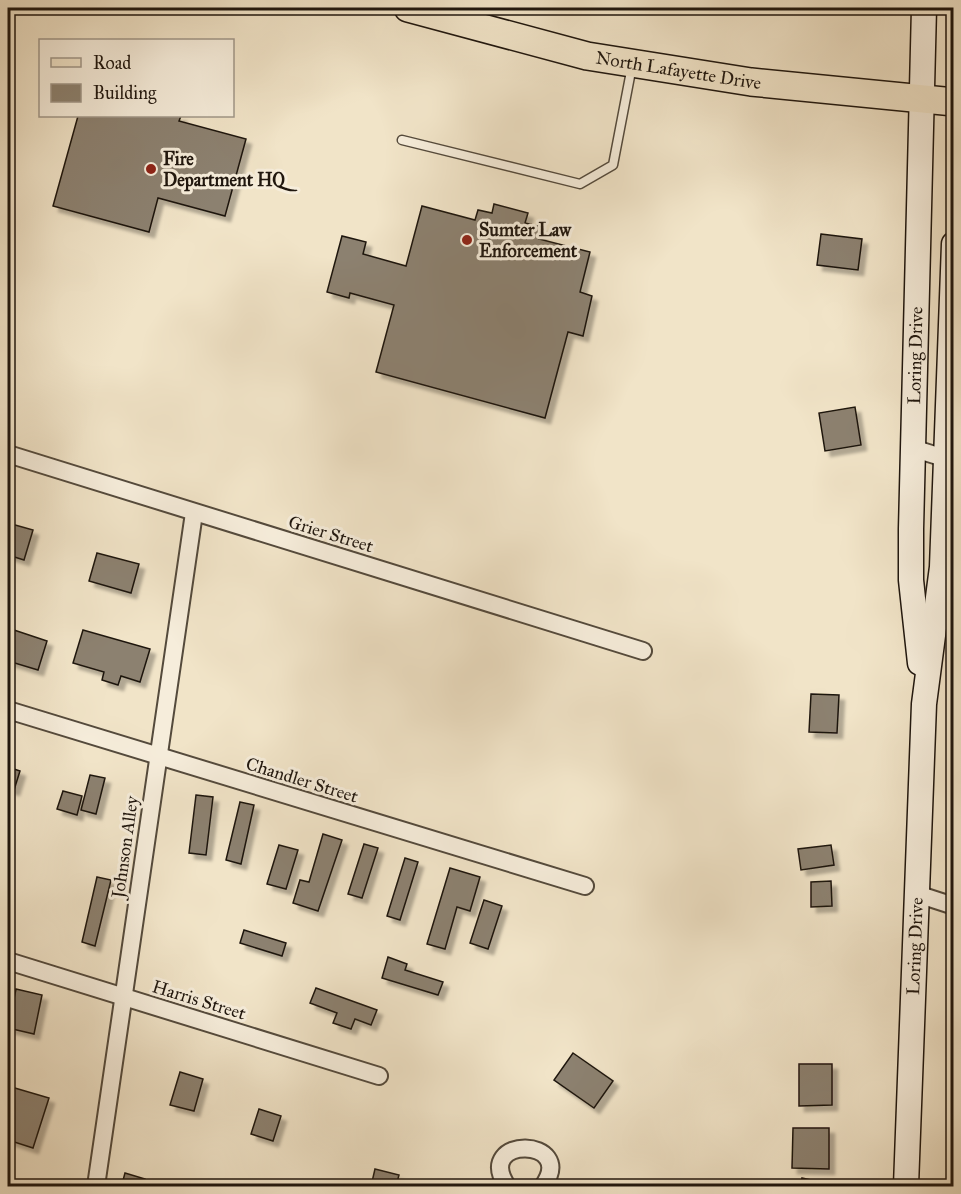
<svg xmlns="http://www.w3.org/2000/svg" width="961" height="1194" font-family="'IM FELL Great Primer',serif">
	<defs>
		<filter id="shadow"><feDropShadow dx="5.5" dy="5.5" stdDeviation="1.5" flood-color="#0004"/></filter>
	</defs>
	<rect width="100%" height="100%" fill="#f1e4c8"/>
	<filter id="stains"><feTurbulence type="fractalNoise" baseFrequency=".00333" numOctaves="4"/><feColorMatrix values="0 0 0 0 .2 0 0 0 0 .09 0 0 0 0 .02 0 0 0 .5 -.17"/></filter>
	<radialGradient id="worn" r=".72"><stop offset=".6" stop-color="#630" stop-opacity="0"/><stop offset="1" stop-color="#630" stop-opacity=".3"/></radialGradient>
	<g fill="#8c816f" stroke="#1f160e" stroke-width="1.5" filter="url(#shadow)">
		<polygon points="78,116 181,116 179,121 246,139 225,216 158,198 149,232 53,206"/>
		<polygon points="494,204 528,213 525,223 542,227 539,239 590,252 580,292 592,296 583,336 568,332 545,418 376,372 394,305 350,293 349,298 327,292 342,236 366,242 363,254 406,266 422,206 475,220 478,210 492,213"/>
		<polygon points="821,234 862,239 858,270 817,265"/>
		<polygon points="855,407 861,445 825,451 819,413"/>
		<polygon points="8,523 33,530 24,560 8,555"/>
		<polygon points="97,553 139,564 131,593 89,581"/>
		<polygon points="8,628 47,641 38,670 8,661"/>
		<polygon points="83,630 150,649 140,682 121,676 118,685 102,680 104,672 73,663"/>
		<polygon points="811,694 839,695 837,733 809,732"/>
		<polygon points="8,767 20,771 14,790 8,788"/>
		<polygon points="90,775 105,778 96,814 81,810"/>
		<polygon points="63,791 82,796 77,815 57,809"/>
		<polygon points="196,795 213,797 206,855 189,853"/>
		<polygon points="240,802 254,805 241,864 226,860"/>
		<polygon points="323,834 342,840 318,911 293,903 300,880 309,882"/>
		<polygon points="364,844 378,848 362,898 348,894"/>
		<polygon points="279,845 298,850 286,889 267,884"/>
		<polygon points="831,845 834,865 801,870 798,849"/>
		<polygon points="405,858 418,862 400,920 387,916"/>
		<polygon points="450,868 480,877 470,911 457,907 445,949 427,944"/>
		<polygon points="97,877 111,880 95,946 82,942"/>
		<polygon points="831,881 832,906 811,907 811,882"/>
		<polygon points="484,900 502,906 488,949 470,943"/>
		<polygon points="244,930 286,943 282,956 240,943"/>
		<polygon points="388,957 407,964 405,970 443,982 438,995 382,978"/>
		<polygon points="316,988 377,1010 371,1025 355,1019 351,1029 333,1023 337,1013 310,1003"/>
		<polygon points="16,989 42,995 34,1034 8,1028"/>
		<polygon points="573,1053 613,1081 594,1108 554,1080"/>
		<polygon points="799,1064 832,1064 832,1105 799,1106"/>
		<polygon points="180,1072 203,1079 194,1111 170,1105"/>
		<polygon points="8,1086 49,1098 33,1148 8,1140"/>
		<polygon points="259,1109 281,1116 273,1141 251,1134"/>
		<polygon points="793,1128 829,1128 829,1169 792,1168"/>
		<polygon points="375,1169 399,1175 396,1186 371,1186"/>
		<polygon points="125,1173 145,1179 143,1186 122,1184"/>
		<polygon points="802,1178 830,1184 830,1186 800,1186"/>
	</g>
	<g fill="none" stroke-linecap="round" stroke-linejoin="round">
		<g stroke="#544a3c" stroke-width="11">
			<polyline id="lane" points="402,140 580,184 613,165 632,66"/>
		</g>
		<g stroke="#544a3c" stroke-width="20">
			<g id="street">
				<polyline points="912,448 954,461"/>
				<polyline points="8,454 643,651"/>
				<polyline points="8,710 585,886"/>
				<polyline points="917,894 954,906"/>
				<polyline points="8,961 379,1076"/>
				<polyline points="96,1186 194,513"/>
				<path d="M507 1186C473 1135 578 1137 543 1186"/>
			</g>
		</g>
		<g stroke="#1f160e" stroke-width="27">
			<g id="secondary">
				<path id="s1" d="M920 663 911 580V529L924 8"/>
				<path id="s2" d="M906 1186 924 704 942 567 954 244"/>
			</g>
		</g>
		<g stroke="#1f160e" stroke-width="30">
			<g id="primary">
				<path id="s3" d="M408 8 587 56 751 82 954 102"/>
			</g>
		</g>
		<use href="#lane" stroke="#f6eddb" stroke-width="8"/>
		<use href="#street" stroke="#f6eddb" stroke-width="16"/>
		<use href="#secondary" stroke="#f6eddb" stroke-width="24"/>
		<use href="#primary" stroke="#f1e4c8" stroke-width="27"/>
	</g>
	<g fill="#8f2418" stroke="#f6eddb" stroke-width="2">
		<circle cx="151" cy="169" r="6"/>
		<circle cx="467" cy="240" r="6"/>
	</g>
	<g text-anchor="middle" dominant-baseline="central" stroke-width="6" stroke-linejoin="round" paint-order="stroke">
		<g font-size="18" fill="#1f160e" stroke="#f6eddb">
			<text stroke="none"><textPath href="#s3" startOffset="278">North Lafayette Drive</textPath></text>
			<text stroke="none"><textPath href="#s1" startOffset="308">Loring Drive</textPath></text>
			<text transform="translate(331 534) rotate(17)">Grier Street</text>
			<text transform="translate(302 780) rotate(17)">Chandler Street</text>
			<text transform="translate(125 847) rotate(-82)">Johnson Alley</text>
			<text stroke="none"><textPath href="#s2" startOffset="240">Loring Drive</textPath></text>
			<text transform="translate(199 1000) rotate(17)">Harris Street</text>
		</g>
		<g font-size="18" font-weight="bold" fill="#1f160e" stroke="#f6eddb" text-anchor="start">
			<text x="163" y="159">Fire<tspan x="163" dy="21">Department HQ</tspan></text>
			<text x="479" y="230">Sumter Law<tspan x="479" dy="21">Enforcement</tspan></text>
		</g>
	</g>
	<rect width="961" height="1194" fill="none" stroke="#f1e4c8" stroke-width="30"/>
	<rect x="9" y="9" width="943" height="1176" fill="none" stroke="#1f160e" stroke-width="3"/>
	<rect x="15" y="15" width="931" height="1164" fill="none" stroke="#1f160e" stroke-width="1.5"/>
	<rect x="39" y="39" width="195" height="78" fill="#f6eddb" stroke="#a09789" stroke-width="1.5"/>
	<rect x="51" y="58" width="30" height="9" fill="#f1e4c8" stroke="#a09789" stroke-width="1.5"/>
	<text x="93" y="69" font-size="18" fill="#1f160e">Road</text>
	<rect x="51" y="84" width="30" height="18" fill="#8c816f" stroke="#a09789" stroke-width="1.5"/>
	<text x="93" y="99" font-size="18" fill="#1f160e">Building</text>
	<rect width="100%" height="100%" filter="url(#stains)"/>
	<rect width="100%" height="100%" fill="url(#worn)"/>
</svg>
